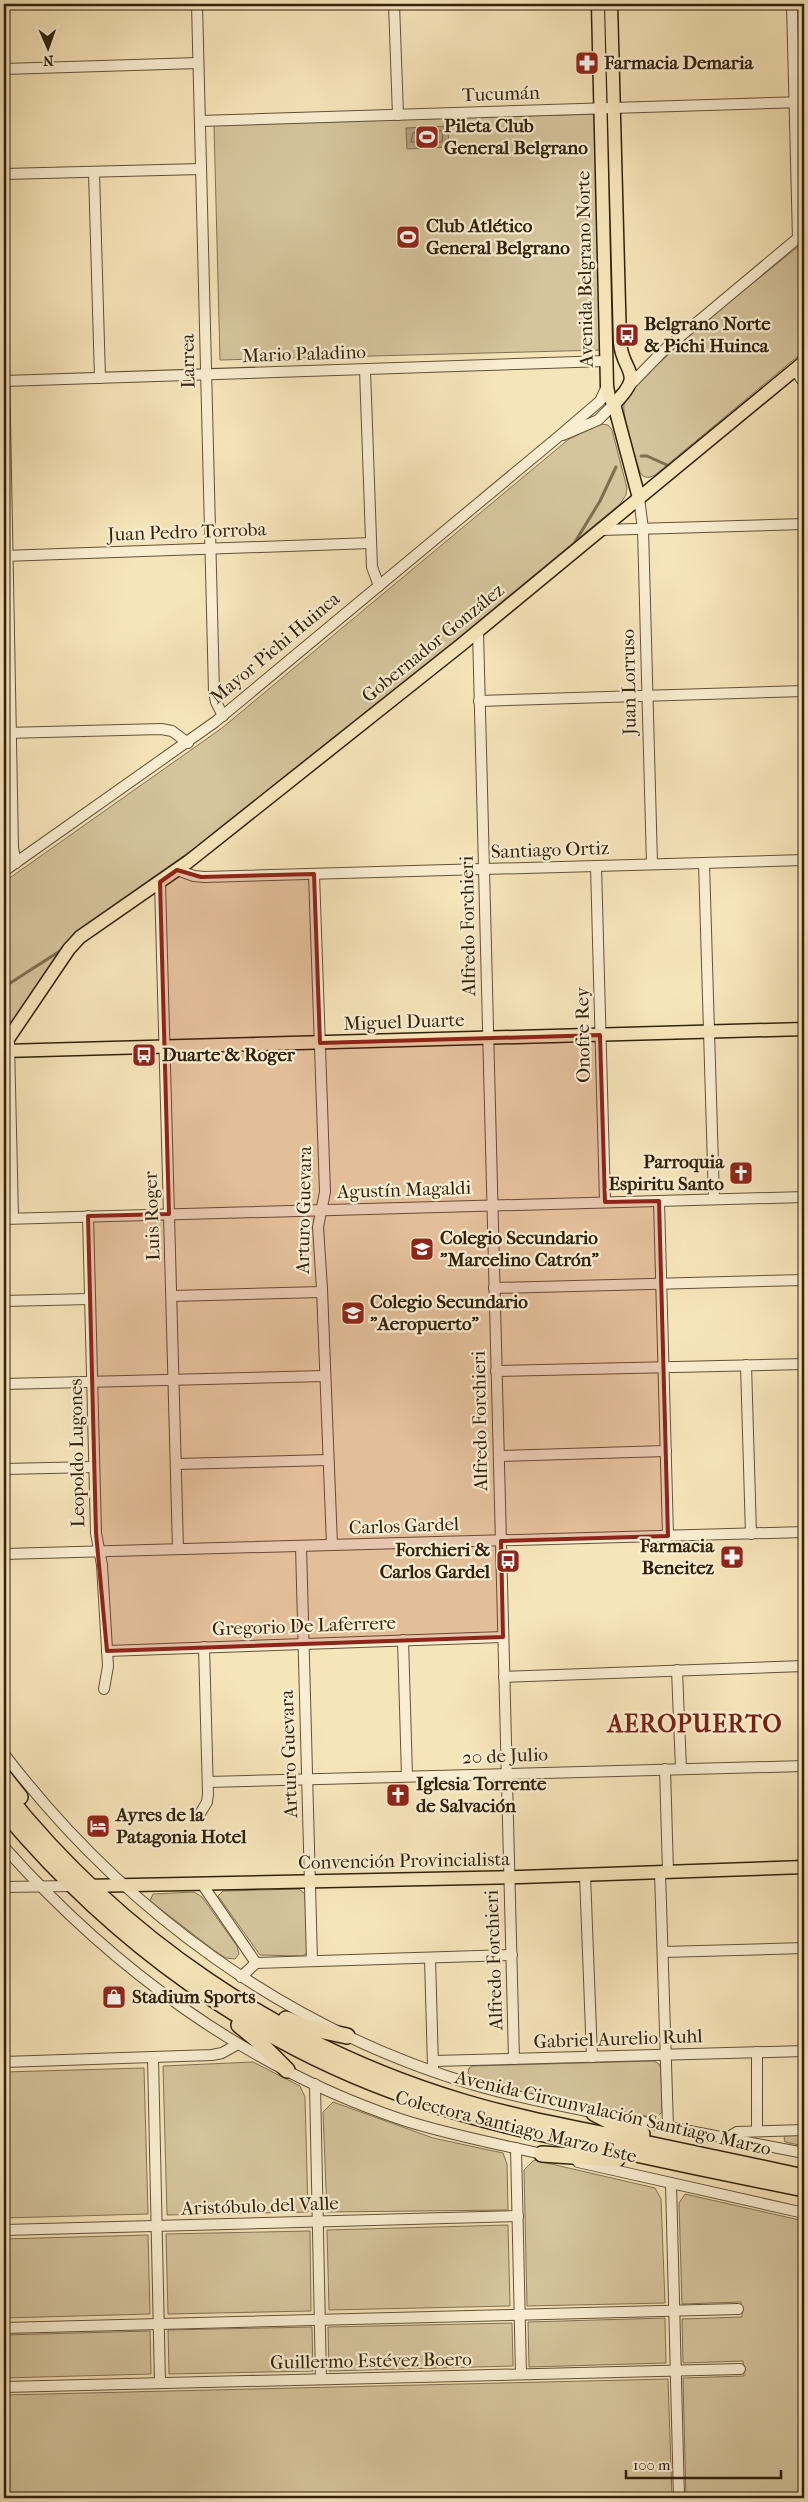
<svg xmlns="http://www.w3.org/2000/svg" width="808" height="2502" font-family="'IM FELL French Canon',serif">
	<rect width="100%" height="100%" fill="#f7e5ba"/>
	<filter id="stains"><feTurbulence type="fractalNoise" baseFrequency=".004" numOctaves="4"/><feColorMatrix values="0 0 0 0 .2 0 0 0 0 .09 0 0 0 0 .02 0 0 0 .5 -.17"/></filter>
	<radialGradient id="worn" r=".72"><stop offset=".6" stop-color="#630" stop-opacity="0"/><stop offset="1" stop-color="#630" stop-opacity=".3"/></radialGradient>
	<g fill="#d5c49c" stroke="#827254">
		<polygon points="596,114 602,350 220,360 214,125"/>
		<path d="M804 242V351L655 475C648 479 642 478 639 470 635 455 622 417 624 404 626 382 778 263 804 242Z"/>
		<polygon points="600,424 608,425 612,430 627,488 626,495 620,504 452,643 196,847 78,930 60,951 4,1035 4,882 222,728 569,439"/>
		<polygon points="299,1889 305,1894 307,1953 302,1956 260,1955 218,1896 223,1891"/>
		<polygon points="194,1892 202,1897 237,1946 239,1954 235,1959 226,1958 215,1951 150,1901 153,1894"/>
		<polygon points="654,2061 659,2064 661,2069 662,2112 656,2118 527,2093 472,2077 468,2073 469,2068 473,2066"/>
		<polygon points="253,2062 300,2086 305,2097 308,2212 167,2215 163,2066"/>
		<polygon points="144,2068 148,2214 4,2218 4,2072"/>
		<polygon points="333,2102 433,2138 503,2153 507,2164 508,2210 327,2212 323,2112"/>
		<polygon points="786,2135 804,2135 804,2146 785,2142 784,2138"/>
		<polygon points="534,2160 655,2188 661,2199 665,2303 527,2306 524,2170"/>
		<polygon points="685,2194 804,2221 804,2498 686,2498 683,2378 744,2376 743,2361 683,2363 682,2319 742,2317 741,2302 682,2304 679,2203"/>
		<polygon points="508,2225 510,2306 329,2310 327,2230"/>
		<polygon points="310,2231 311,2311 168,2314 166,2234"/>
		<polygon points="148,2235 150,2314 4,2318 4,2239"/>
		<polygon points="665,2318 666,2363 529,2367 528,2322"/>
		<polygon points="512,2323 513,2366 329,2371 328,2327"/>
		<polygon points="312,2327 313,2371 169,2374 168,2330"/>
		<polygon points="150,2331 151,2374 4,2378 4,2335"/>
		<polygon points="668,2379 672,2498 4,2498 4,2395"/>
	</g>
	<polygon fill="#b3a27f" stroke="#7f6e51" points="448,126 449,147 407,149 406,128"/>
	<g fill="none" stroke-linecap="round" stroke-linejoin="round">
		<polygon stroke="#726246" stroke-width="1" points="441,131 443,134 442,142 411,142 413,133"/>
		<g stroke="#7f6e51" stroke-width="3">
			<polyline points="641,456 647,456 667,465"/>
			<polyline points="575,542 600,501 616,467"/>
			<polyline points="4,987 60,951"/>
		</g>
		<g stroke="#625238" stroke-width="12">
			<g id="minor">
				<polyline points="197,4 214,692 216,702 223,716"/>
				<polyline points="394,4 398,115"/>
				<polyline points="792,4 798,239"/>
				<polyline points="4,69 198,63"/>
				<polyline points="200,121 804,102"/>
				<polyline points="94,172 100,378"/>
				<polyline points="4,174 201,169"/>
				<polyline points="4,366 13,848 16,863"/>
				<polyline points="365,370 372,567 379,586"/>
				<polyline points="795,370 804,383"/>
				<polyline points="4,381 606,361"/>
				<polyline points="628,387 664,350 804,233"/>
				<polyline points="563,435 598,420 614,404"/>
				<polyline points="639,498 643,529 652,864"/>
				<polyline points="601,530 804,524"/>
				<polyline points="4,556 371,543"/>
				<polyline points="478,631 514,2059"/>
				<polyline points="479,701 804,691"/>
				<polyline points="6,733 161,729 172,731 188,743"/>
				<polyline points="704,863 714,1199"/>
				<polyline points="596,866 605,1202"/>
				<polyline points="177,870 194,876 204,877 804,860"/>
				<polyline points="4,871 215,722 558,437 600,401 607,386"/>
				<polyline points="314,874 325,1192 318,1227 322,1289 332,1545"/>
				<polyline points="160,882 178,1549"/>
				<polyline points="9,1043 13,1218"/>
				<polyline points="659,1201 668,1536"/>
				<polyline points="88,1216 96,1533 102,1565 108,1666 104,1689"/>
				<polyline points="4,1219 804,1197"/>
				<polyline points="494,1288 804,1280"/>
				<polyline points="172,1296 322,1292"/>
				<polyline points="4,1301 90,1299"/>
				<polyline points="746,1365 751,1534"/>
				<polyline points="496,1371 804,1364"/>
				<polyline points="4,1384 325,1376"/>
				<polyline points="499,1456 666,1451"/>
				<polyline points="176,1464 328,1460"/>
				<polyline points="4,1469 94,1467"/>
				<polyline points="301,1546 312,1961"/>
				<polyline points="4,1554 804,1532"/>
				<polyline points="403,1640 407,1776"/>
				<polyline points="107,1651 503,1637"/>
				<polyline points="677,1670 681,1769"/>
				<polyline points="504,1677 804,1666"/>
				<path d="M4 1754C124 1911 287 2030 478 2086 527 2100 577 2109 627 2119 686 2130 745 2142 804 2153"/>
				<polyline points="665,1769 668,1872"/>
				<polyline points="208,1782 804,1766"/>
				<polyline points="201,1812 207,1802 208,1794 204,1647"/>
				<path d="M4 1847C113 1969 247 2068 403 2120 450 2135 498 2144 546 2155"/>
				<polyline points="660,1872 668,2127"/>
				<polyline points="585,1875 592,2057"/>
				<polyline points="202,1884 256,1963"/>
				<polyline points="4,1887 72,1886"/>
				<polyline points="663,1952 804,1948"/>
				<polyline points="430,1958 433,2067"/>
				<polyline points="241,1977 256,1963 512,1955"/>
				<polyline points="757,2052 757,2131"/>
				<polyline points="153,2057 160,2383"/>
				<polyline points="433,2061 804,2051"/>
				<polyline points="4,2062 212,2055 222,2053 238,2044"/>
				<polyline points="315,2084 321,2379"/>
				<polyline points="727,2138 737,2132 804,2130"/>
				<polyline points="516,2148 521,2374"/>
				<polyline points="578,2162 804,2213"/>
				<polyline points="671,2183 679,2498"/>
				<polyline points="4,2230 518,2216"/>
				<polyline points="4,2328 738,2309"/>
				<polyline points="4,2387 740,2369"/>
			</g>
		</g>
		<g stroke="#30210c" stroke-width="15">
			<g id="major">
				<polyline points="598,4 607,386 609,397 614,404 639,498"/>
				<path d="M611 4 620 343C623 374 646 372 614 404"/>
				<polyline points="4,1045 69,949 80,937 188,862 461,645 804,362"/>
				<polyline points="4,1051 804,1029"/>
				<polyline points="85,1886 520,1877 804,1867"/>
			</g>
		</g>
		<g stroke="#30210c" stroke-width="18">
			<g id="highway">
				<polyline points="4,1777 20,1797"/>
				<path d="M4 1792C120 1938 281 2047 460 2101 509 2116 561 2126 611 2136 676 2150 740 2163 804 2177"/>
				<path d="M4 1811C113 1941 252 2043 413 2098 477 2120 542 2134 608 2148 673 2162 739 2176 804 2189"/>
				<polyline points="286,2019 305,2027 347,2036"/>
				<polyline points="239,2025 256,2039 287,2070"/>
				<polyline points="594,2113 623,2128 642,2134"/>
				<polyline points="542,2154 617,2159"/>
			</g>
		</g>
		<use href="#minor" stroke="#faeed2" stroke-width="10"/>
		<use href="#major" stroke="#f7e5ba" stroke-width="12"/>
		<use href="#highway" stroke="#f7e5ba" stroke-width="15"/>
	</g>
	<path fill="#8f2418" fill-opacity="0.2" stroke="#8f2418" stroke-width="4" stroke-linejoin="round" d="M177 870 201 877 314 874 320 1043 600 1035 605 1202 659 1201 668 1536 501 1541 503 1637 107 1651 96 1533 88 1216 169 1214 160 882Z"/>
	<defs>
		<g id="pharmacy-square" transform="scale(1.25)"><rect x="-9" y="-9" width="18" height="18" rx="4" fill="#8f2418" stroke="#faeed2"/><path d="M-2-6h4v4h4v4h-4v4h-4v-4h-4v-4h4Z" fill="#fff"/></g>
		<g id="stadium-square" transform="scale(1.25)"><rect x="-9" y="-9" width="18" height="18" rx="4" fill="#8f2418" stroke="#faeed2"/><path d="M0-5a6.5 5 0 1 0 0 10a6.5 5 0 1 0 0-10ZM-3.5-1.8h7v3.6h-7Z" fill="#fff"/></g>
		<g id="bus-square" transform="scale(1.25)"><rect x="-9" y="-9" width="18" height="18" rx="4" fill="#8f2418" stroke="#faeed2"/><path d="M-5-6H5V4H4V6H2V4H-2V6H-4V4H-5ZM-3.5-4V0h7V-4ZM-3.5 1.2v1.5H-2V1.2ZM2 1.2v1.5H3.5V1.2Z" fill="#fff"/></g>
		<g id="church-square" transform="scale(1.25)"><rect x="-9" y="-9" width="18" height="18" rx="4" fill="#8f2418" stroke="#faeed2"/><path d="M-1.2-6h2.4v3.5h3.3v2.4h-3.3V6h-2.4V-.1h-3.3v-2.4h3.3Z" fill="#fff"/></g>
		<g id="school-square" transform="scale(1.25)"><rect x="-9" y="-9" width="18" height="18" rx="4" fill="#8f2418" stroke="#faeed2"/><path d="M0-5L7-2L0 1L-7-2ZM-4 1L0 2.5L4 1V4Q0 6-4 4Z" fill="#fff"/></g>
		<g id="hotel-square" transform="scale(1.25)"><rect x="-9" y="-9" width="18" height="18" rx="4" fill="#8f2418" stroke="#faeed2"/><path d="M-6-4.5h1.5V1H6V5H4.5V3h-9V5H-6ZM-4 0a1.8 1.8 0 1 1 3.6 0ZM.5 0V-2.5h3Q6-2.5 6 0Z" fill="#fff"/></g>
		<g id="shop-square" transform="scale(1.25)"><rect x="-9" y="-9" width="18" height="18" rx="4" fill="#8f2418" stroke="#faeed2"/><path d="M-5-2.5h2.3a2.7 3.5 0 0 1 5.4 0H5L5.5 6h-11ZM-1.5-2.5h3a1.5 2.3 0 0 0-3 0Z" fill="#fff"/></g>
	</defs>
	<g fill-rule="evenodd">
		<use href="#pharmacy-square" x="587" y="63"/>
		<use href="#stadium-square" x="427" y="137"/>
		<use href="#stadium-square" x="408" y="237"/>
		<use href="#bus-square" x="627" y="335"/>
		<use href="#bus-square" x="144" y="1055"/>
		<use href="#church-square" x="741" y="1173"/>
		<use href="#school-square" x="422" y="1249"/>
		<use href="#school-square" x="353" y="1313"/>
		<use href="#pharmacy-square" x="732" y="1557"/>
		<use href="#bus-square" x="508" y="1561"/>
		<use href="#church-square" x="398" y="1795"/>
		<use href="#hotel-square" x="98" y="1826"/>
		<use href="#shop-square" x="114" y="1997"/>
	</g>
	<g text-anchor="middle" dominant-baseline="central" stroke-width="4.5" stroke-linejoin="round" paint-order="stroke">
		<g font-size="19" font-weight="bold" fill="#30210c" stroke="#faeed2" text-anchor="start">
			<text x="604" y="63">Farmacia Demaria</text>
			<text x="444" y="126">Pileta Club<tspan x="444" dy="22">General Belgrano</tspan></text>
			<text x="426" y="226">Club Atlético<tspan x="426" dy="22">General Belgrano</tspan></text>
			<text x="644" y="324">Belgrano Norte<tspan x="644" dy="22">&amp; Pichi Huinca</tspan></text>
			<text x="162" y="1055">Duarte &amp; Roger</text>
			<text x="724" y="1162" text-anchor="end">Parroquia<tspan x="724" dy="22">Espiritu Santo</tspan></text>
			<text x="440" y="1238">Colegio Secundario<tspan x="440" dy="22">"Marcelino Catrón"</tspan></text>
			<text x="370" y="1302">Colegio Secundario<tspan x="370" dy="22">"Aeropuerto"</tspan></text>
			<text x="714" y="1546" text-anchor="end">Farmacia<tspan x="714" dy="22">Beneitez</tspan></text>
			<text x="490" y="1550" text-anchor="end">Forchieri &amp;<tspan x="490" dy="22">Carlos Gardel</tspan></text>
			<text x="416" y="1784">Iglesia Torrente<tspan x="416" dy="22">de Salvación</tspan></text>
			<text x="116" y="1815">Ayres de la<tspan x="116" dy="22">Patagonia Hotel</tspan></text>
			<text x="132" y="1997">Stadium Sports</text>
		</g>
		<g font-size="19" fill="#30210c" stroke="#faeed2">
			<text transform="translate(501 94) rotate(-2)">Tucumán</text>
			<text transform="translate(585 269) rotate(-91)">Avenida Belgrano Norte</text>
			<text transform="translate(304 354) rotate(-2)">Mario Paladino</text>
			<text transform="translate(188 361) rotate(-91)">Larrea</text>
			<text transform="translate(187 532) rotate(-2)">Juan Pedro Torroba</text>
			<text transform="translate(433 643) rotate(-39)">Gobernador González</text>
			<text transform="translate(275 648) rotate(-40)">Mayor Pichi Huinca</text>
			<text transform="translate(629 682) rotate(-91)">Juan Lorruso</text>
			<text transform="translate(550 850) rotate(-2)">Santiago Ortiz</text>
			<text transform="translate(468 926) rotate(-91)">Alfredo Forchieri</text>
			<text transform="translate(404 1022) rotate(-2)">Miguel Duarte</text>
			<text transform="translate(583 1035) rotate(-91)">Onofre Rey</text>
			<text transform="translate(404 1190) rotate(-2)">Agustín Magaldi</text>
			<text transform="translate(304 1210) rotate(-89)">Arturo Guevara</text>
			<text transform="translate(152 1216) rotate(-92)">Luis Roger</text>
			<text transform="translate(480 1421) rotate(-91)">Alfredo Forchieri</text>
			<text transform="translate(77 1453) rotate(-91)">Leopoldo Lugones</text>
			<text transform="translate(404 1526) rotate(-2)">Carlos Gardel</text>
			<text transform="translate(304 1626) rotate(-2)">Gregorio De Laferrere</text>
			<text transform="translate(289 1754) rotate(-92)">Arturo Guevara</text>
			<text transform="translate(505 1756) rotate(-2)">20 de Julio</text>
			<text transform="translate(404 1861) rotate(-1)">Convención Provincialista</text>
			<text transform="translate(494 1960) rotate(-92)">Alfredo Forchieri</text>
			<text transform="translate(618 2039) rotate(-2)">Gabriel Aurelio Ruhl</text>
			<text transform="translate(613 2113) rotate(13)">Avenida Circunvalación Santiago Marzo</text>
			<text transform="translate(516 2127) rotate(14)">Colectora Santiago Marzo Este</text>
			<text transform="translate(260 2206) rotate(-2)">Aristóbulo del Valle</text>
			<text transform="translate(371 2361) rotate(-1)">Guillermo Estévez Boero</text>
		</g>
		<g font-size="24" font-weight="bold" letter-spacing="1" fill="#7a1f14" stroke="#faeed2">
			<text x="695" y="1724">AEROPUERTO</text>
		</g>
	</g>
	<rect width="808" height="2502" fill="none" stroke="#f7e5ba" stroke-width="20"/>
	<rect x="5" y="5" width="798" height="2492" fill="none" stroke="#30210c" stroke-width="2.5"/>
	<rect x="10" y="10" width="788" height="2482" fill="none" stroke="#30210c"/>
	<g transform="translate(48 48) rotate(178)" stroke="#faeed2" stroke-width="4" paint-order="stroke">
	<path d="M0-4L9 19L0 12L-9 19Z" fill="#30210c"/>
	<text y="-8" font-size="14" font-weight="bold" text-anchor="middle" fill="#30210c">N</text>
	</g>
	<path d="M626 2470v8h155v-8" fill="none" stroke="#30210c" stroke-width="2.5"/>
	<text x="633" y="2470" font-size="15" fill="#30210c" stroke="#faeed2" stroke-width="4" paint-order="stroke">100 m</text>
	<rect width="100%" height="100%" filter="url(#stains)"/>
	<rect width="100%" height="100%" fill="url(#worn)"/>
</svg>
